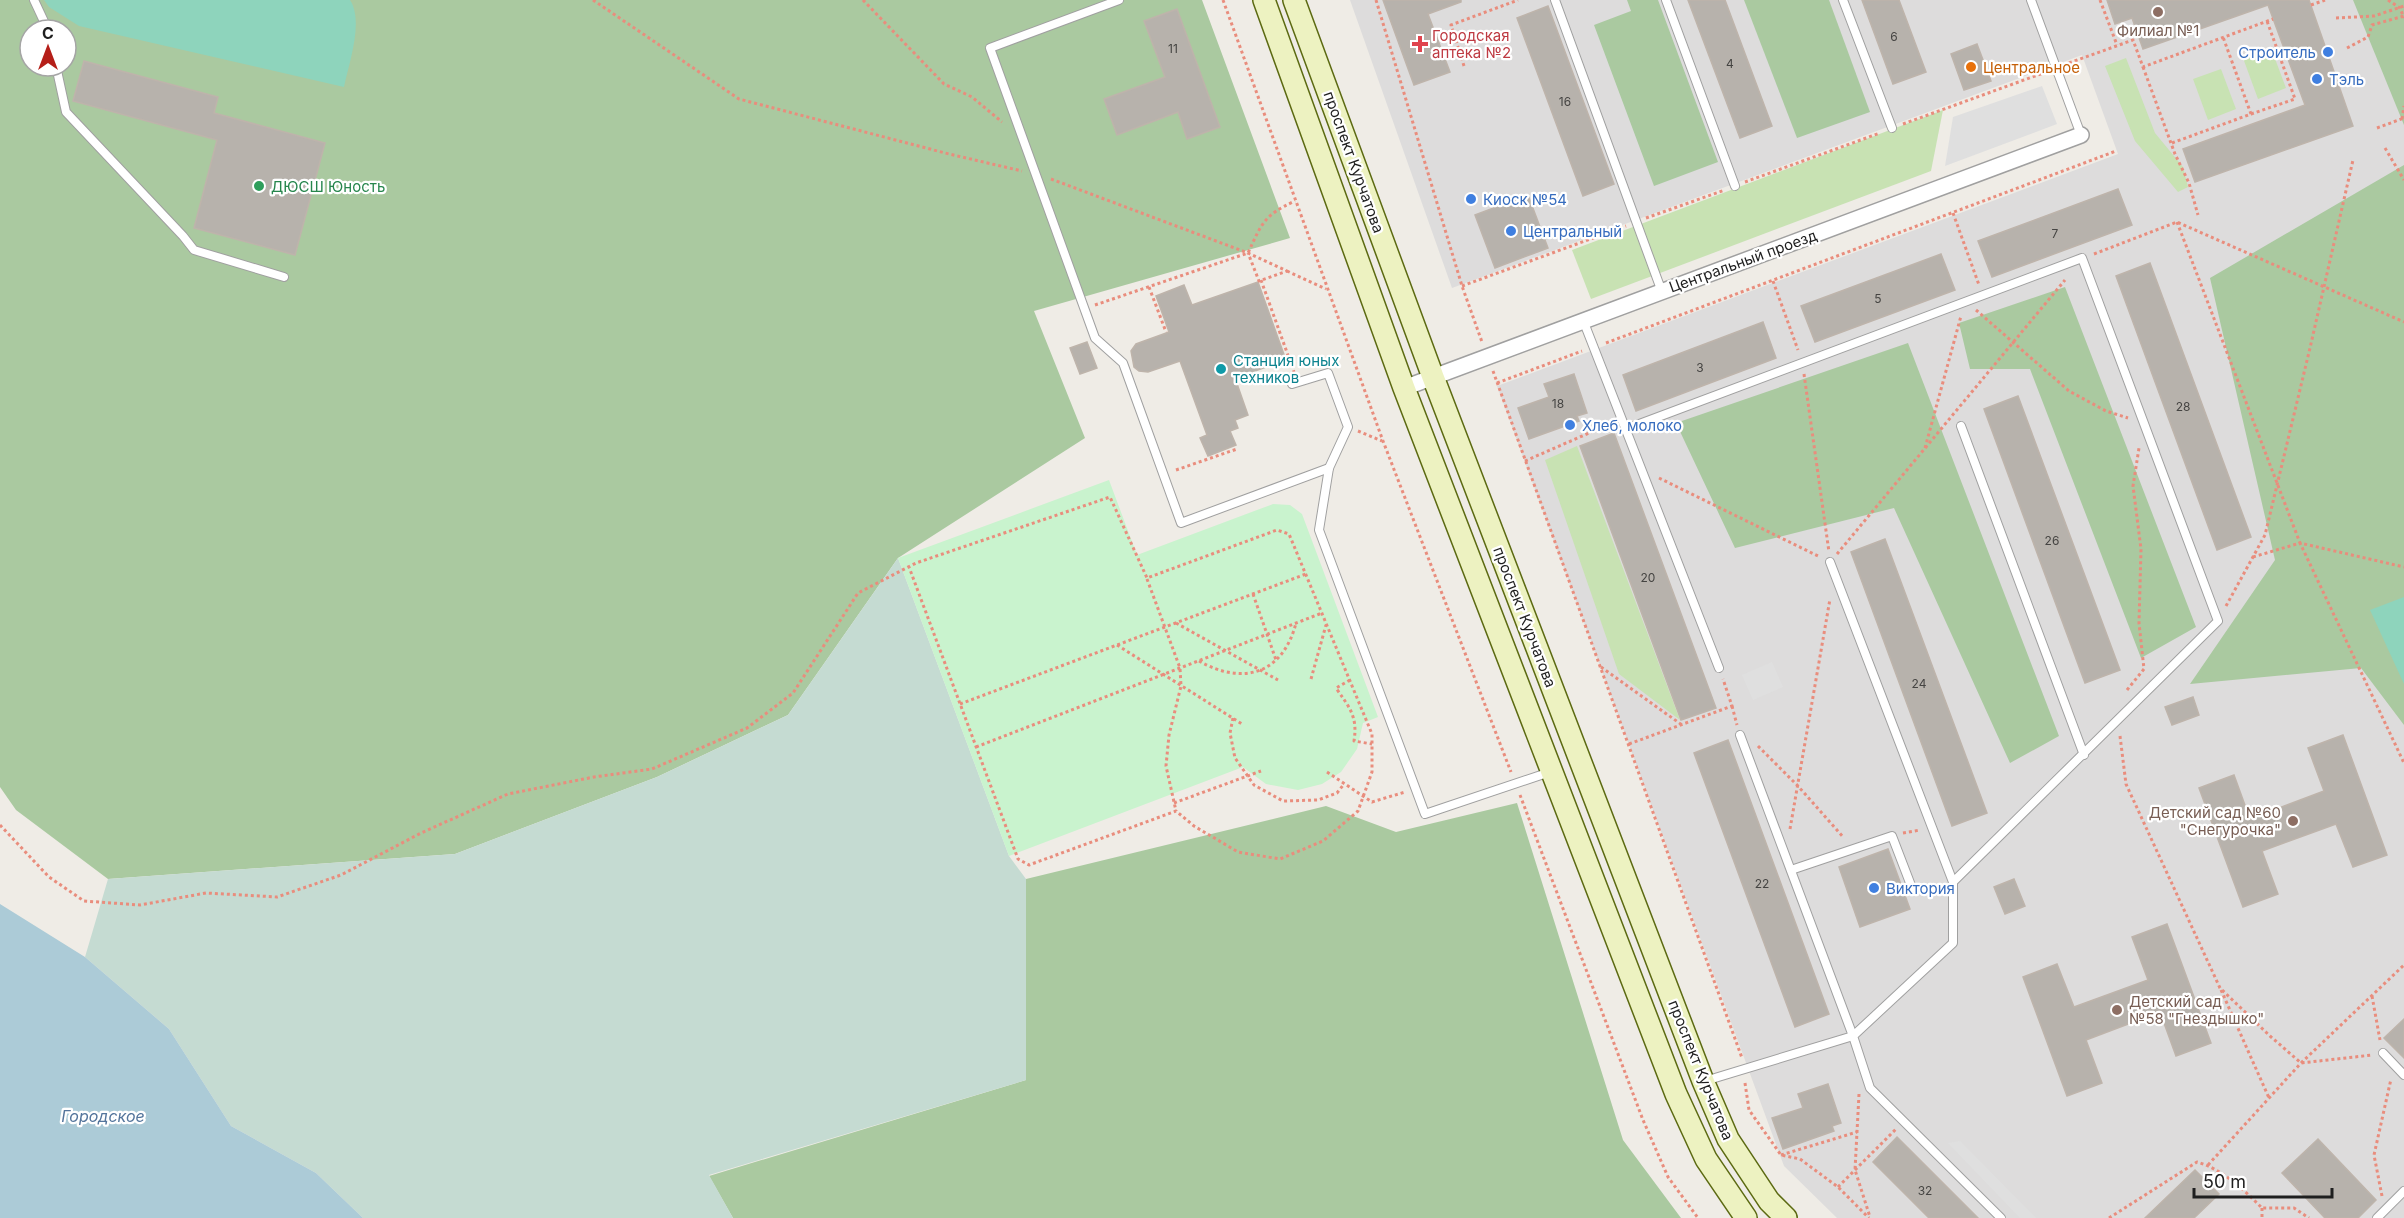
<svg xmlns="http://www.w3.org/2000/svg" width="2404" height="1218" font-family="Inter,sans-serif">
	<rect width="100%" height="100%" fill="#efece6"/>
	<polygon fill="#dddcdc" points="1350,0 2404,0 2404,1218 1837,1218 1784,1166 1497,386 2118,154 2082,55 1452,288"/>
	<g fill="#c8e2b3">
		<polygon points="2271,48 2286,88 2258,99 2243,58"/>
		<polygon points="2126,58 2155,133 2183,167 2188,187 2178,192 2135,141 2105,66"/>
		<polygon points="2221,69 2236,109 2208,120 2193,79"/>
		<polygon points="1943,110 1931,171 1591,299 1572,250"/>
		<polygon points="1577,446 1680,720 1619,674 1545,460"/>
	</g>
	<g fill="#aac9a0" fill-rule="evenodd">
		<path d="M0 0H1202L1290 238 1034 311 1085 438 898 558 788 715 657 777 455 854 108 879 16 810 0 787ZM30 30H66V66H30Z"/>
		<polygon points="1627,0 1658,0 1718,162 1654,186 1594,25 1631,11"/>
		<polygon points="1744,0 1829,0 1870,112 1797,138"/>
		<polygon points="2353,0 2404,0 2404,125"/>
		<polygon points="2404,165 2404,725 2361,668 2190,684 2275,560 2210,278"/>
		<polygon points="2065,287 2196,627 2141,658 2030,369 1970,369 1959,323"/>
		<polygon points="1908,343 2059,736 2010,763 1894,508 1735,548 1676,423"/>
		<polygon points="1517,803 1623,1140 1681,1218 733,1218 709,1176 1026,1080 1026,879 1326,806 1396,832"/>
	</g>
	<polygon fill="#c5dbd2" points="898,558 1009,856 1026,879 1026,1080 709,1175 733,1218 363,1218 316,1173 231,1126 169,1029 85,957 108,879 455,854 657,777 788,715"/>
	<polygon fill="#c9f3ce" points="1109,480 1137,555 1273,504 1290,505 1302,514 1378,717 1363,723 1357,749 1341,772 1322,784 1298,790 1266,784 1243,767 1009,856 898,558"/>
	<g fill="#8ed4bc">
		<path d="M44 0H350C364 21 349 63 344 87L79 26 49 7Z"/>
		<polygon points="2404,597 2404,684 2370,610"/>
	</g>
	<g fill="#dfdfdf">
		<polygon points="2042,86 2057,124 1945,166 1953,117"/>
		<polygon points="1772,662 1783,687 1753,700 1742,675"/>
		<polygon points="1960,1141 2036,1218 2020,1218 1948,1143"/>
	</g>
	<polygon fill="#accbd7" points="0,904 85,957 169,1029 231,1126 316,1173 363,1218 0,1218"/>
	<g fill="#b7b2ac" stroke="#beb4ab" stroke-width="1.5">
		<polygon points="1383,0 1461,0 1461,2 1428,14 1450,72 1414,85"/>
		<polygon points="1688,0 1725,0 1772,126 1740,138"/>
		<polygon points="1862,0 1899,0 1926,72 1893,84"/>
		<polygon points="2107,0 2309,0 2353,126 2195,182 2183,149 2305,105 2268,5 2143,49 2132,18 2115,24"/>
		<polygon points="1548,6 1614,184 1583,196 1517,18"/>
		<polygon points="1177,9 1220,127 1187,139 1178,112 1117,135 1104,99 1165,77 1144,21"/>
		<polygon points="1977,44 1991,81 1964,90 1951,54"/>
		<polygon points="84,61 218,97 214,113 325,143 295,255 194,228 217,140 73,101"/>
		<polygon points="2118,189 2132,225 1992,277 1978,241"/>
		<polygon points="1528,195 1548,248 1495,268 1475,215"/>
		<polygon points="1941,254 1955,290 1815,342 1801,306"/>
		<polygon points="2150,263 2251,537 2217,550 2116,276"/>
		<polygon points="1258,282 1286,360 1235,378 1248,415 1235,420 1238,428 1230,431 1236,445 1208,456 1200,438 1207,435 1180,361 1148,372 1139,371 1134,367 1131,351 1136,344 1169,332 1156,296 1184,285 1192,305"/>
		<polygon points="1763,322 1776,358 1636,411 1623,375"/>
		<polygon points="1087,342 1097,368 1080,374 1070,348"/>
		<polygon points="1574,374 1587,413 1577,416 1579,421 1529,439 1518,408 1549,397 1544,384"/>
		<polygon points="2018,396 2120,670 2085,683 1984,409"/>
		<polygon points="1614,433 1716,708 1681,720 1580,446"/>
		<polygon points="1885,539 1987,813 1952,826 1851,552"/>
		<polygon points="2193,697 2199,715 2172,725 2165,707"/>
		<polygon points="2343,735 2387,855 2353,867 2336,824 2262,851 2278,894 2243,907 2199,788 2234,775 2250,819 2324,791 2308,748"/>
		<polygon points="1728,740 1829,1014 1795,1027 1694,753"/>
		<polygon points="1888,849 1910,909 1860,927 1839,867"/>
		<polygon points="2014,879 2025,906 2005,914 1994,887"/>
		<polygon points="2167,924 2211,1043 2176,1056 2160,1012 2086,1040 2102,1083 2067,1096 2023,977 2057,964 2074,1007 2148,980 2132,937"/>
		<polygon points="2404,1019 2404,1058 2384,1038"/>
		<polygon points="1828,1084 1841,1123 1832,1126 1834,1131 1783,1149 1772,1118 1803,1108 1798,1094"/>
		<polygon points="1897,1137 1978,1218 1929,1218 1873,1162"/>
		<polygon points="2318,1139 2376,1200 2358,1218 2325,1218 2282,1173"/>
		<polygon points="2195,1170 2219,1194 2194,1218 2145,1218"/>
	</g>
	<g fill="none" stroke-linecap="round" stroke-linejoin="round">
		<g stroke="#a0a0a0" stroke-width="10">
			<g id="lane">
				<polyline points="34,0 48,30"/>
				<polyline points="1119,0 990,48 1095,338 1123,363 1181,523 1329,468"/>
				<polyline points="1555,0 1662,292"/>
				<polyline points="1666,0 1735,186"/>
				<polyline points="1843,0 1892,128"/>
				<polyline points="2031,0 2081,135"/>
				<polyline points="56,66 66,112 183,236 194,250 284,277"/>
				<polyline points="1583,320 1719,668"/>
				<polyline points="1292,384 1328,373 1348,427 1329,468 1319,530 1425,814 1550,772"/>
				<polyline points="1961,426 2084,755"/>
				<polyline points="1626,429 2082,258 2218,621 1953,882 1953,943 1853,1036 1870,1088 2001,1218"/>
				<polyline points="1830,562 1953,882"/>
				<polyline points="1791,870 1892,836 1912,888"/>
				<polyline points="2383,1053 2404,1075"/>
				<polyline points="1705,1081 1853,1036 1740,735"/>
				<polyline points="2377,1218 2404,1191"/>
			</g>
		</g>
		<g stroke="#a0a0a0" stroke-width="18">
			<polyline id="street" points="1404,388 2081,135"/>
		</g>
		<g stroke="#5c6a12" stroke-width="24">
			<g id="secondary">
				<polyline points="1264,0 1404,388 1676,1094 1706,1159 1746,1218"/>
				<polyline points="1294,0 1433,377 1703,1081 1728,1139 1769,1201 1786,1218"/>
			</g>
		</g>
		<g stroke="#e98d7d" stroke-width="3" stroke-dasharray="3 3" stroke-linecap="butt">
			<polyline points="593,0 739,99 949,154 1022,171"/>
			<polyline points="863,0 944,84 972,97 1002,122"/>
			<polyline points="1223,0 1383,441 1511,772"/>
			<polyline points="1376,0 1462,286 1482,342"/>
			<polyline points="2100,0 2117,45"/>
			<polyline points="2388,0 2400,8 2404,18"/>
			<polyline points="2311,5 2325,0"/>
			<polyline points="2336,18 2374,16 2404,6"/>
			<polyline points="2347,48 2368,37 2372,25 2404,16"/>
			<polyline points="2069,63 2133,40 2143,67 2273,19"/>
			<polyline points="1464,66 1451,25 1518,0"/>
			<polyline points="2143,67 2175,154 2189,183 2198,215"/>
			<polyline points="2251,114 2295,99 2267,21"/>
			<polyline points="2402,119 2404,106"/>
			<polyline points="1903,124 2046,72"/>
			<polyline points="2377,128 2404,118"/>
			<polyline points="2172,143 2251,114 2223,37"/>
			<polyline points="2385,148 2404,180"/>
			<polyline points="1051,179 1248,253 1287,271 1259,281 1248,253"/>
			<polyline points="1745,182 1880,133"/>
			<polyline points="1953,213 1979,285"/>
			<polyline points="1646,218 1725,190"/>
			<polyline points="2177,222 2300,543 2404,567"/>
			<polyline points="2094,254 2177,222 2404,322"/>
			<polyline points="1287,271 1326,289"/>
			<polyline points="1261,280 1294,372"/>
			<polyline points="1773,281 1798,350"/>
			<polyline points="1462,286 1626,226"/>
			<polyline points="1149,287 1166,332"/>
			<path d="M1095 305 1248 253C1262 223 1264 215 1295 201"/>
			<polyline points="1976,310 2069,391 2106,411 2128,418"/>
			<polyline points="1606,343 2116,151"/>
			<polyline points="1493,371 1742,1058"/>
			<polyline points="1804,374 1829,552"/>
			<polyline points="1497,383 1582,351"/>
			<polyline points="1358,431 1382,441"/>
			<polyline points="1925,448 1961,316"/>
			<polyline points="1525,461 1612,423"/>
			<polyline points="1176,470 1237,449"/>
			<polyline points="1659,478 1820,557"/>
			<polyline points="1837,554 2065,280"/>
			<polyline points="2253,557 2300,543 2404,763"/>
			<polyline points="1147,579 1180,668 1181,686 1169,735 1166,766 1176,811"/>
			<polyline points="1253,594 1276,660"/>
			<polyline points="2226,606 2265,535 2310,348 2353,160"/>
			<polyline points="1176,623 1278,680"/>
			<polyline points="1117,645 1242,724"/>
			<path d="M1199 661C1243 686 1283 674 1296 623"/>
			<polyline points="1601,667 1682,725"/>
			<polyline points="1311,679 1326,625"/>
			<path d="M1350 680 1336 688C1349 707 1358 716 1354 741L1372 744"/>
			<polyline points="2127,690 2144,669 2139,623 2141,549 2133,486 2139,448"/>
			<polyline points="960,704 1306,574"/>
			<polyline points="1732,706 1737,725"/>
			<polyline points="1233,718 1230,733 1235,758 1254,785 1283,801 1318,800 1337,793 1344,784"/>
			<polyline points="2120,736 2126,784 2220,988 2270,1036 2301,1063 2372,1055"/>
			<polyline points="1629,744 1732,706 1723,679"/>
			<polyline points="1758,746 1797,785 1844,838"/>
			<polyline points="976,747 1322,613"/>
			<polyline points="1327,772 1372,802 1405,792"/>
			<polyline points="1520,795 1643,1120 1668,1177 1698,1218"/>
			<polyline points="1174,803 1261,771"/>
			<polyline points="0,825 49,877 84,901 140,905 206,893 277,897 341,875 421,833 508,794 594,777 652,769 747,728 793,693 858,593 916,563 1110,497 1147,578 1277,530 1289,534 1372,734 1372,772 1358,811 1323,841 1280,859 1238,852 1194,826 1176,811 1029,865 1018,859 909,567"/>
			<polyline points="1790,829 1830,599"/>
			<polyline points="1903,833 1920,830"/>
			<polyline points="2221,990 2269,1098"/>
			<polyline points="2372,996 2380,1040"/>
			<polyline points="1745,1083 1749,1110 1781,1155 1800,1159 1838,1187 1869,1218"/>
			<polyline points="1859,1094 1855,1170 1870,1217"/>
			<polyline points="1781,1155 1857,1132"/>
			<polyline points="2208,1165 2301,1063 2404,965"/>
			<polyline points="1838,1187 1896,1129"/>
			<polyline points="2382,1196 2374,1155 2391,1079"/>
			<polyline points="2262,1208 2262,1218"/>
			<path d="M2109 1218 2197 1162C2222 1169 2244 1190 2262 1208H2294L2309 1218"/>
		</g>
		<use href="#lane" stroke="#fff" stroke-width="8"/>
		<use href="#street" stroke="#fff" stroke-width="15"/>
		<use href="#secondary" stroke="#edf2c1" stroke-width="21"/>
	</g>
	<g fill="#8d6e63" stroke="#fff" stroke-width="2">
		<circle cx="2158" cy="12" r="6"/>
		<circle cx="2293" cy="821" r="6"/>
		<circle cx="2117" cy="1010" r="6"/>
	</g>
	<path fill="#e0444e" stroke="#fff" stroke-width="2" d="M1417 35h6v6h6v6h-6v6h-6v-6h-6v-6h6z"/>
	<g fill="#3f7fe0" stroke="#fff" stroke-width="2">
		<circle cx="2328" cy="52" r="6"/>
		<circle cx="2317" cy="79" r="6"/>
		<circle cx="1471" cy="199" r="6"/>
		<circle cx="1511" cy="231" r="6"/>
		<circle cx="1570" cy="425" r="6"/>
		<circle cx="1874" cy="888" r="6"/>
	</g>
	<circle fill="#e8710a" stroke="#fff" stroke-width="2" cx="1971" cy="67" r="6"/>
	<circle fill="#2e9e5b" stroke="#fff" stroke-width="2" cx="259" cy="186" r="6"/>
	<circle fill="#0f9aa8" stroke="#fff" stroke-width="2" cx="1221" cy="369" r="6"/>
	<g text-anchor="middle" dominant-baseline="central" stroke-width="4.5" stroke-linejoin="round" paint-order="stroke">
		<g font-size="12" fill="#454442">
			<text x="1894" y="36">6</text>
			<text x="1173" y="48">11</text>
			<text x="1730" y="63">4</text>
			<text x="1565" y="101">16</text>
			<text x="2055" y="233">7</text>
			<text x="1878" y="298">5</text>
			<text x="1700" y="367">3</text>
			<text x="1558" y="403">18</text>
			<text x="2183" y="406">28</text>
			<text x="2052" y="540">26</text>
			<text x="1648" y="577">20</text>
			<text x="1919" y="683">24</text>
			<text x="1762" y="883">22</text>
			<text x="1925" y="1190">32</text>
		</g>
		<g font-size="15" fill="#785e54" stroke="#fff">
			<text x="2158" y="30">Филиал №1</text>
			<text x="2281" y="812" text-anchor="end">Детский сад №60<tspan x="2281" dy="17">"Снегурочка"</tspan></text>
			<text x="2129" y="1001" text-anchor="start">Детский сад<tspan x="2129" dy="17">№58 "Гнездышко"</tspan></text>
		</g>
		<g font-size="15" fill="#be3a42" stroke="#fff" text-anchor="start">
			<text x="1432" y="35">Городская<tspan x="1432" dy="17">аптека №2</tspan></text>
		</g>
		<g font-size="15" fill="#366cbe" stroke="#fff" text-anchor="start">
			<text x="2316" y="52" text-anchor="end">Строитель</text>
			<text x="2329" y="79">Тэль</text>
			<text x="1483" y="199">Киоск №54</text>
			<text x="1523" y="231">Центральный</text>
			<text x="1582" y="425">Хлеб, молоко</text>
			<text x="1886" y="888">Виктория</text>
		</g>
		<g font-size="15" fill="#c56008" stroke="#fff" text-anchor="start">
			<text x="1983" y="67">Центральное</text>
		</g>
		<g font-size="15" fill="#1f1f1f" stroke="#fff">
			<text transform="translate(1354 162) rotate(70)">проспект Курчатова</text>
			<text transform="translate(1743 261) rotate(-20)">Центральный проезд</text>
			<text transform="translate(1525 617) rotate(69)">проспект Курчатова</text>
			<text transform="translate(1701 1070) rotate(68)">проспект Курчатова</text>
		</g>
		<g font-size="15" fill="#27864d" stroke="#fff" text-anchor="start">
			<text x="271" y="186">ДЮСШ Юность</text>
		</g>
		<g font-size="15" fill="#0d838f" stroke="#fff" text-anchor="start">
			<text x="1233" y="360">Станция юных<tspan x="1233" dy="17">техников</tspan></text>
		</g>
		<g font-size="16" font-style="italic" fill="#54759c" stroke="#fff">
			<text x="103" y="1116">Городское</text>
		</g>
	</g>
	<g transform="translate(48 48)"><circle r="28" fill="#ffffff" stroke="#a5a5a5" stroke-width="1.5"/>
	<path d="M0-4.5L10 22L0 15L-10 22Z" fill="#b51f19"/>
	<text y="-9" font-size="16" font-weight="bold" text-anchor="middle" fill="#1f1f1f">С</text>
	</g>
	<path d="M2194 1188v9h138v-9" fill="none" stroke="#1f1f1f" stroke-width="3"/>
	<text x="2203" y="1188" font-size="18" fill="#1f1f1f" stroke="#ffffff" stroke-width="4.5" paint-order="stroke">50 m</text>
</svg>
